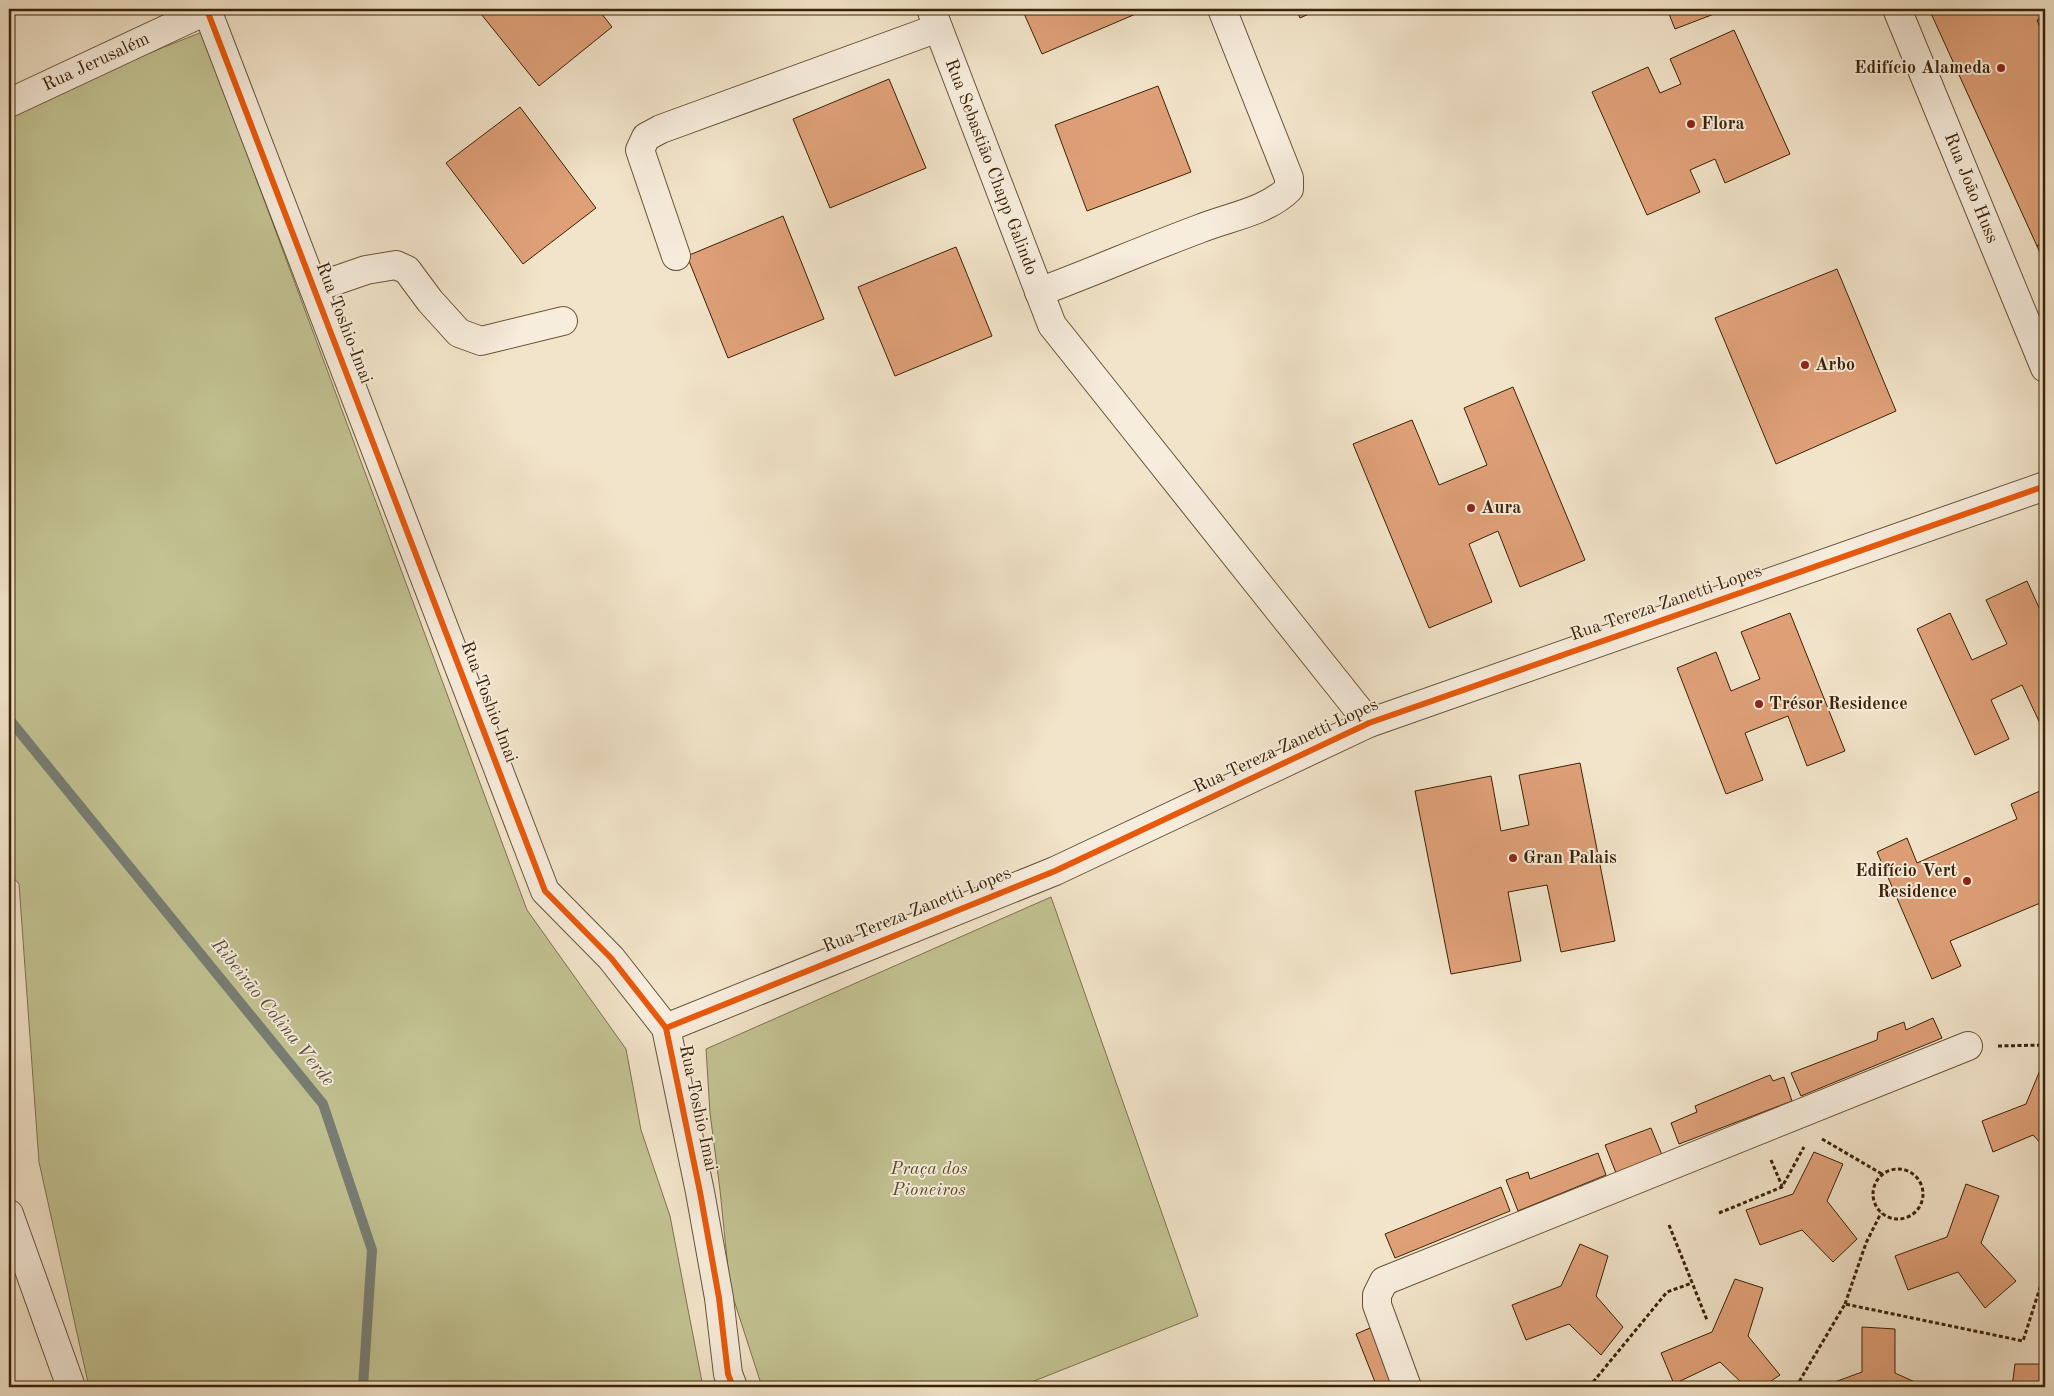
<svg xmlns="http://www.w3.org/2000/svg" width="2054" height="1396" font-family="'Old Standard TT',serif">
	<rect width="100%" height="100%" fill="#f2e4ca"/>
	<filter id="stains"><feTurbulence type="fractalNoise" baseFrequency=".004" numOctaves="4"/><feColorMatrix values="0 0 0 0 .2 0 0 0 0 .09 0 0 0 0 .02 0 0 0 .5 -.17"/></filter>
	<radialGradient id="worn" r=".72"><stop offset=".6" stop-color="#630" stop-opacity="0"/><stop offset="1" stop-color="#630" stop-opacity=".3"/></radialGradient>
	<g fill="#c2c292" stroke="#7e724b">
		<polygon points="202,32 527,910 626,1049 641,1130 670,1216 703,1387 89,1387 39,1162 19,884 9,873 9,109"/>
		<polygon points="1051,897 1198,1316 1019,1387 762,1387 730,1288 720,1190 710,1113 706,1049"/>
	</g>
	<g fill="none" stroke-linecap="round" stroke-linejoin="round">
		<polyline stroke="#787e75" stroke-width="10" points="9,719 323,1104 372,1250 363,1387"/>
	</g>
	<g fill="#dfa078" stroke="#3b2204">
		<polygon points="477,9 598,9 612,27 539,86"/>
		<polygon points="1022,9 1136,9 1138,13 1042,54"/>
		<polygon points="1296,9 1320,9 1300,18"/>
		<polygon points="1667,9 1727,9 1675,29"/>
		<polygon points="1929,9 2045,9 2045,242 2037,246"/>
		<polygon points="2045,17 2045,40 2037,20"/>
		<polygon points="1734,30 1790,154 1725,183 1715,159 1690,170 1700,192 1647,215 1592,92 1648,67 1660,93 1681,84 1670,59"/>
		<polygon points="889,79 926,168 830,208 793,119"/>
		<polygon points="1158,86 1191,172 1087,211 1055,125"/>
		<polygon points="520,107 596,208 523,264 446,163"/>
		<polygon points="783,216 824,319 728,358 687,256"/>
		<polygon points="2045,242 2045,265 2037,246"/>
		<polygon points="956,247 992,336 895,376 858,287"/>
		<polygon points="1837,269 1896,411 1776,464 1715,318"/>
		<polygon points="1513,387 1585,560 1520,587 1498,531 1469,544 1492,602 1429,628 1353,444 1412,420 1439,485 1487,465 1464,408"/>
		<polygon points="2027,581 2045,621 2045,734 2022,685 1991,700 2009,739 1975,755 1917,629 1950,613 1972,660 2007,644 1986,600"/>
		<polygon points="1790,613 1845,751 1807,766 1788,716 1745,733 1763,780 1726,794 1677,668 1716,652 1731,691 1760,679 1741,632"/>
		<polygon points="1580,763 1615,941 1561,952 1547,885 1508,892 1521,961 1451,974 1415,791 1491,776 1501,831 1529,825 1519,775"/>
		<polygon points="2040,791 2045,803 2045,901 1950,941 1961,966 1932,979 1877,852 1907,838 1917,863 2017,819 2011,804"/>
		<polygon points="1933,1018 1942,1038 1801,1096 1791,1073 1877,1040 1878,1032 1904,1022 1906,1030"/>
		<polygon points="2045,1058 2045,1148 2033,1135 1993,1152 1982,1121 2026,1104"/>
		<polygon points="1770,1075 1773,1081 1784,1077 1792,1101 1679,1144 1671,1123 1697,1112 1695,1106"/>
		<polygon points="1651,1128 1662,1155 1616,1173 1605,1145"/>
		<polygon points="1814,1152 1843,1164 1827,1201 1857,1239 1833,1262 1802,1230 1760,1245 1746,1210 1793,1194"/>
		<polygon points="1598,1153 1606,1175 1518,1211 1506,1180 1528,1172 1530,1179"/>
		<polygon points="1966,1184 1999,1196 1981,1243 2016,1281 1985,1308 1958,1272 1908,1290 1895,1256 1947,1237"/>
		<polygon points="1501,1187 1510,1211 1395,1258 1385,1234"/>
		<polygon points="1580,1244 1608,1256 1596,1296 1623,1327 1601,1355 1569,1324 1526,1340 1512,1305 1561,1286"/>
		<polygon points="1735,1279 1763,1288 1748,1336 1780,1375 1762,1387 1746,1387 1720,1362 1674,1384 1661,1353 1712,1332"/>
		<polygon points="1377,1325 1402,1387 1377,1387 1356,1334"/>
		<polygon points="1862,1327 1895,1329 1895,1373 1926,1387 1821,1387 1862,1372"/>
		<polygon points="2015,1364 2045,1364 2045,1387 2012,1387"/>
	</g>
	<g fill="none" stroke-linecap="round" stroke-linejoin="round">
		<g stroke="#695236" stroke-width="30">
			<g id="minor">
				<polyline points="931,9 1052,325 1369,723"/>
				<polyline points="1897,9 2045,368"/>
				<polyline points="207,10 545,891 611,958 666,1028 700,1192 719,1298 728,1374 733,1387"/>
				<polyline points="9,103 210,9"/>
				<polyline points="676,256 640,150 646,137 661,129 938,28"/>
				<polyline points="314,288 366,270 396,265 407,270 430,301 459,333 481,341 563,321"/>
				<path d="M1039 292C1093 272 1145 249 1199 229 1228 217 1266 212 1289 189V178L1222 9"/>
				<polyline points="666,1028 1055,871 1369,723 2045,486"/>
				<polyline points="9,1214 71,1387"/>
				<polyline points="1407,1387 1377,1305 1377,1295 1384,1281 1968,1046"/>
			</g>
		</g>
		<g stroke="#3b2204" stroke-width="3" stroke-dasharray="4 2.5" stroke-linecap="butt">
			<polyline points="1998,1046 2045,1045"/>
			<polyline points="1822,1139 1882,1174"/>
			<polyline points="1771,1160 1782,1186"/>
			<circle cx="1898" cy="1194" r="25"/>
			<polyline points="1719,1213 1782,1187 1804,1147"/>
			<polyline points="1669,1225 1707,1320"/>
			<polyline points="1845,1304 1866,1243 1881,1213"/>
			<polyline points="1589,1387 1667,1292 1692,1283"/>
			<polyline points="1796,1387 1845,1304 2023,1341 2045,1272"/>
		</g>
		<use href="#minor" stroke="#f7eddd" stroke-width="28"/>
		<g stroke="#f7eddd" stroke-width="9">
			<g id="cycleway">
				<polyline points="210,9 207,10 545,891 611,958 666,1028 700,1192 719,1298 728,1374 733,1387"/>
				<polyline points="666,1028 1055,871 1369,723 2045,486"/>
			</g>
		</g>
		<use href="#cycleway" stroke="#e8590c" stroke-width="6"/>
	</g>
	<g fill="#8f2418" stroke="#f7eddd" stroke-width="2">
		<circle cx="2001" cy="68" r="5"/>
		<circle cx="1691" cy="124" r="5"/>
		<circle cx="1805" cy="365" r="5"/>
		<circle cx="1471" cy="508" r="5"/>
		<circle cx="1759" cy="704" r="5"/>
		<circle cx="1513" cy="858" r="5"/>
		<circle cx="1967" cy="881" r="5"/>
	</g>
	<g text-anchor="middle" dominant-baseline="central" stroke-width="4" stroke-linejoin="round" paint-order="stroke">
		<g font-size="18" fill="#3b2204" stroke="#f7eddd">
			<text transform="translate(96 62) rotate(-25)">Rua Jerusalém</text>
			<text transform="translate(991 167) rotate(69)">Rua Sebastião Chapp Galindo</text>
			<text transform="translate(1971 188) rotate(68)">Rua João Huss</text>
			<text transform="translate(344 323) rotate(69)">Rua Toshio Imai</text>
			<text transform="translate(1666 603) rotate(-19)">Rua Tereza Zanetti Lopes</text>
			<text transform="translate(489 702) rotate(69)">Rua Toshio Imai</text>
			<text transform="translate(1286 746) rotate(-25)">Rua Tereza Zanetti Lopes</text>
			<text transform="translate(917 910) rotate(-22)">Rua Tereza Zanetti Lopes</text>
			<text transform="translate(698 1108) rotate(78)">Rua Toshio Imai</text>
		</g>
		<g font-size="18" font-weight="bold" fill="#3b2204" stroke="#f7eddd" text-anchor="start">
			<text x="1991" y="68" text-anchor="end">Edifício Alameda</text>
			<text x="1701" y="124">Flora</text>
			<text x="1815" y="365">Arbo</text>
			<text x="1481" y="508">Aura</text>
			<text x="1769" y="704">Trésor Residence</text>
			<text x="1523" y="858">Gran Palais</text>
			<text x="1957" y="871" text-anchor="end">Edifício Vert<tspan x="1957" dy="21">Residence</tspan></text>
		</g>
		<g font-size="18" font-style="italic" fill="#5d4a28" stroke="#f7eddd">
			<text x="929" y="1169">Praça dos<tspan x="929" dy="21">Pioneiros</tspan></text>
		</g>
		<g font-size="19" font-style="italic" fill="#59503d" stroke="#f7eddd">
			<text transform="translate(272 1013) rotate(51)">Ribeirão Colina Verde</text>
		</g>
	</g>
	<rect width="2054" height="1396" fill="none" stroke="#f2e4ca" stroke-width="30"/>
	<rect x="10" y="10" width="2034" height="1376" fill="none" stroke="#3b2204" stroke-width="2.5"/>
	<rect x="15" y="15" width="2024" height="1366" fill="none" stroke="#3b2204"/>
	<rect width="100%" height="100%" filter="url(#stains)"/>
	<rect width="100%" height="100%" fill="url(#worn)"/>
</svg>
